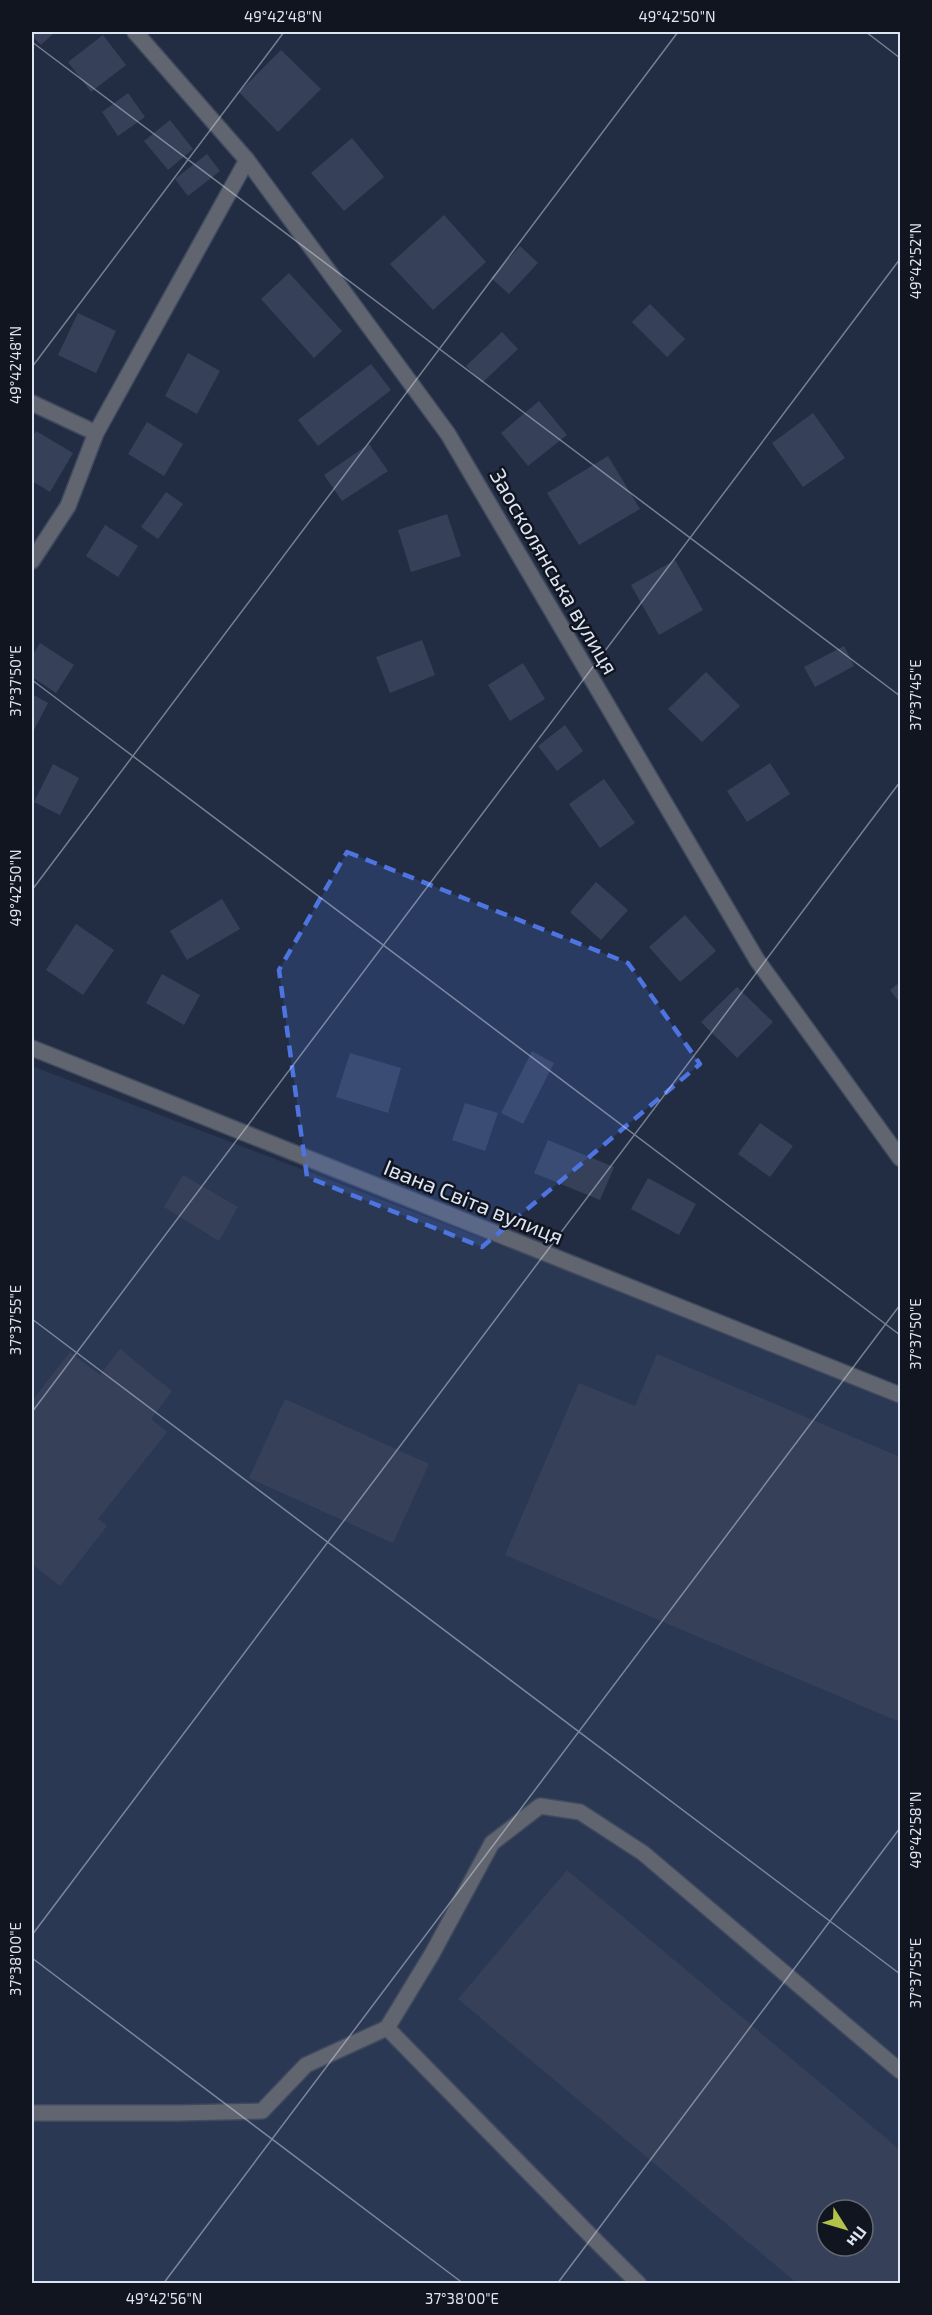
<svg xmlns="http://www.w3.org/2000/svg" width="932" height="2315" font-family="'Exo 2',sans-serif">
	<rect width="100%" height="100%" fill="#222d43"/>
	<path fill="#2b3853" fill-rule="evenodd" d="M32 1066 900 1398V2283H32ZM827 2210H863V2246H827Z"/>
	<g fill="#364159" fill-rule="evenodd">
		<polygon points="32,32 55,32 41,45 32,36"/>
		<polygon points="103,35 126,65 91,92 68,62"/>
		<polygon points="281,50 321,89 278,132 239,92"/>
		<polygon points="128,93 145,117 118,136 102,112"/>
		<polygon points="170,120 193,149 168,170 144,141"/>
		<polygon points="352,138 384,177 344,211 311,173"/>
		<polygon points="207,154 220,171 188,196 175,179"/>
		<polygon points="444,215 486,262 433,310 390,264"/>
		<polygon points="520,246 538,263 509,294 491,278"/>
		<polygon points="289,273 342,331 314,358 261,299"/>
		<polygon points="650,304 685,339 667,357 632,322"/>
		<polygon points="78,313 116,331 96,373 58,355"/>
		<polygon points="502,332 518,349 482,383 466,366"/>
		<polygon points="188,353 220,371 197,414 165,396"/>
		<polygon points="371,364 391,390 318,446 298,420"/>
		<polygon points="539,401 567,435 528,466 501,433"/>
		<polygon points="813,413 845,458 803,487 772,443"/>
		<polygon points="147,422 183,444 164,476 128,454"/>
		<polygon points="36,431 73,453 50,492 32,481 32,437"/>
		<polygon points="369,444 388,471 342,501 324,475"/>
		<polygon points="608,456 640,509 579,545 547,493"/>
		<polygon points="166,492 183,504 158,539 141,527"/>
		<polygon points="447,514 461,556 411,572 398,530"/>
		<polygon points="105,525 138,546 118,577 86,556"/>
		<polygon points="675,560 703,610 659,635 631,585"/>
		<polygon points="422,640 435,675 390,693 376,657"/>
		<polygon points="40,643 74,665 56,693 32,677 32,656"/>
		<polygon points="844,646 854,666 815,687 804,667"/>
		<polygon points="523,663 545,699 510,721 488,685"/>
		<polygon points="706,672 740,706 702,742 668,709"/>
		<polygon points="32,694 48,703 32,734"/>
		<polygon points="565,725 583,751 557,771 538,746"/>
		<polygon points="770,763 790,794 747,822 727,791"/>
		<polygon points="53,764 79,778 60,815 34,802"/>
		<polygon points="604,779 635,823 600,848 569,804"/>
		<polygon points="596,882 628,910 601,940 570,912"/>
		<polygon points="222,899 240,929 187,960 170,931"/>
		<polygon points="685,915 716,951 680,982 649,947"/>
		<polygon points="76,924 114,950 83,995 46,970"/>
		<polygon points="162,974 200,995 184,1025 146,1003"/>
		<polygon points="900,982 900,1003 890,990"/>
		<polygon points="737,987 773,1022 737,1058 701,1022"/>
		<polygon points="532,1051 554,1063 523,1124 501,1113"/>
		<polygon points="350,1053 401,1068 388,1113 336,1097"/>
		<polygon points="465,1103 498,1113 485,1151 452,1140"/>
		<polygon points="760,1123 793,1146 770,1177 738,1154"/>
		<polygon points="548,1140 614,1167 600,1200 534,1173"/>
		<polygon points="183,1175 238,1207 219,1241 164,1207"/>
		<polygon points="648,1178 696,1204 679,1235 631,1209"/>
		<polygon points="120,1349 172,1391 151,1419 167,1432 98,1519 107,1526 60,1586 32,1564 32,1401 70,1352 100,1375"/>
		<polygon points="657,1354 900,1457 900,1722 505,1555 579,1383 635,1406"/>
		<polygon points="285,1399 429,1464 393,1543 249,1478"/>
		<path d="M567 1870 900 2150V2284H798L458 1999ZM827 2210H863V2246H827Z"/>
	</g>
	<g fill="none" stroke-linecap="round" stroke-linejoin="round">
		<g stroke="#404a5f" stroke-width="18">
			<g id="service">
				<polyline points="387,2028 591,2236 639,2284"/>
				<polyline points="32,2113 178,2113 262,2111 306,2065 387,2028 432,1954 492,1843 540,1806 580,1812 643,1853 900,2071"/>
			</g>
		</g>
		<g stroke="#404a5f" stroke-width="18">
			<g id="minor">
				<polyline points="135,32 247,160 448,434 757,960 900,1158"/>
				<polyline points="32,403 96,433"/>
				<polyline points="32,561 68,506 96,433 247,160"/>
			</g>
		</g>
		<g stroke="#404a5f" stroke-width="18">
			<polyline id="tertiary" points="32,1048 900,1395"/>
		</g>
		<use href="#service" stroke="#606570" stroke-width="15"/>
		<use href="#minor" stroke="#606570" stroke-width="15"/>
		<use href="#tertiary" stroke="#606570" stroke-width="15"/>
	</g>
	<path fill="#4d74df" fill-opacity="0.2" stroke="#4d74df" stroke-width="4.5" stroke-dasharray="12 8" stroke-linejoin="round" d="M347 852 628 963 700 1064 482 1247 307 1177 279 970Z"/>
	<path fill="none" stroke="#dde4f3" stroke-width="1.5" stroke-opacity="0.45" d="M866 32 900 58M32 42 900 696M32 367 284 32M32 680 900 1335M32 890 678 32M32 1319 900 1974M32 1412 900 259M32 1935 900 782M32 1958 464 2284M163 2284 900 1305M557 2284 900 1828"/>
	<g text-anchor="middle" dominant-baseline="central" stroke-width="5" stroke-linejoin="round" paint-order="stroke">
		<g font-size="22" fill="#dde4f3" stroke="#10151f">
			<text transform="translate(555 571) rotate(60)">Заосколянська вулиця</text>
			<text transform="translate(474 1201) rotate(22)">Івана Світа вулиця</text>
		</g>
	</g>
	<rect width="932" height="2315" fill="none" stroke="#10151f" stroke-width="66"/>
	<g transform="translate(845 2228) rotate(127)"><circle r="28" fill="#10151f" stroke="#626874" stroke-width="1.5"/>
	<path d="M0-4.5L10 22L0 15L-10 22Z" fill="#b5c249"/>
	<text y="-9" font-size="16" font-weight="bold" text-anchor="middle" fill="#dde4f3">Пн</text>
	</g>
	<rect x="33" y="33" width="866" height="2249" fill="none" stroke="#dde4f3" stroke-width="2"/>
	<g font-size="15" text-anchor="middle" fill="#dde4f3">
		<text x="283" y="22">49°42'48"N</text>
		<text x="677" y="22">49°42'50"N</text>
		<text transform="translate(916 261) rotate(-90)" y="5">49°42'52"N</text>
		<text transform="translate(16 365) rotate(-90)" y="5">49°42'48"N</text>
		<text transform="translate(16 681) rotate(-90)" y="5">37°37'50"E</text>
		<text transform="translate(916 695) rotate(-90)" y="5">37°37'45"E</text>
		<text transform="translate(16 888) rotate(-90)" y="5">49°42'50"N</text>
		<text transform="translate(16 1320) rotate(-90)" y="5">37°37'55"E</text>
		<text transform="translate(916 1334) rotate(-90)" y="5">37°37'50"E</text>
		<text transform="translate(916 1830) rotate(-90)" y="5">49°42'58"N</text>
		<text transform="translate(16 1959) rotate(-90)" y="5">37°38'00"E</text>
		<text transform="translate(916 1973) rotate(-90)" y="5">37°37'55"E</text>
		<text x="164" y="2304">49°42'56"N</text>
		<text x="462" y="2304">37°38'00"E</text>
	</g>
</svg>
